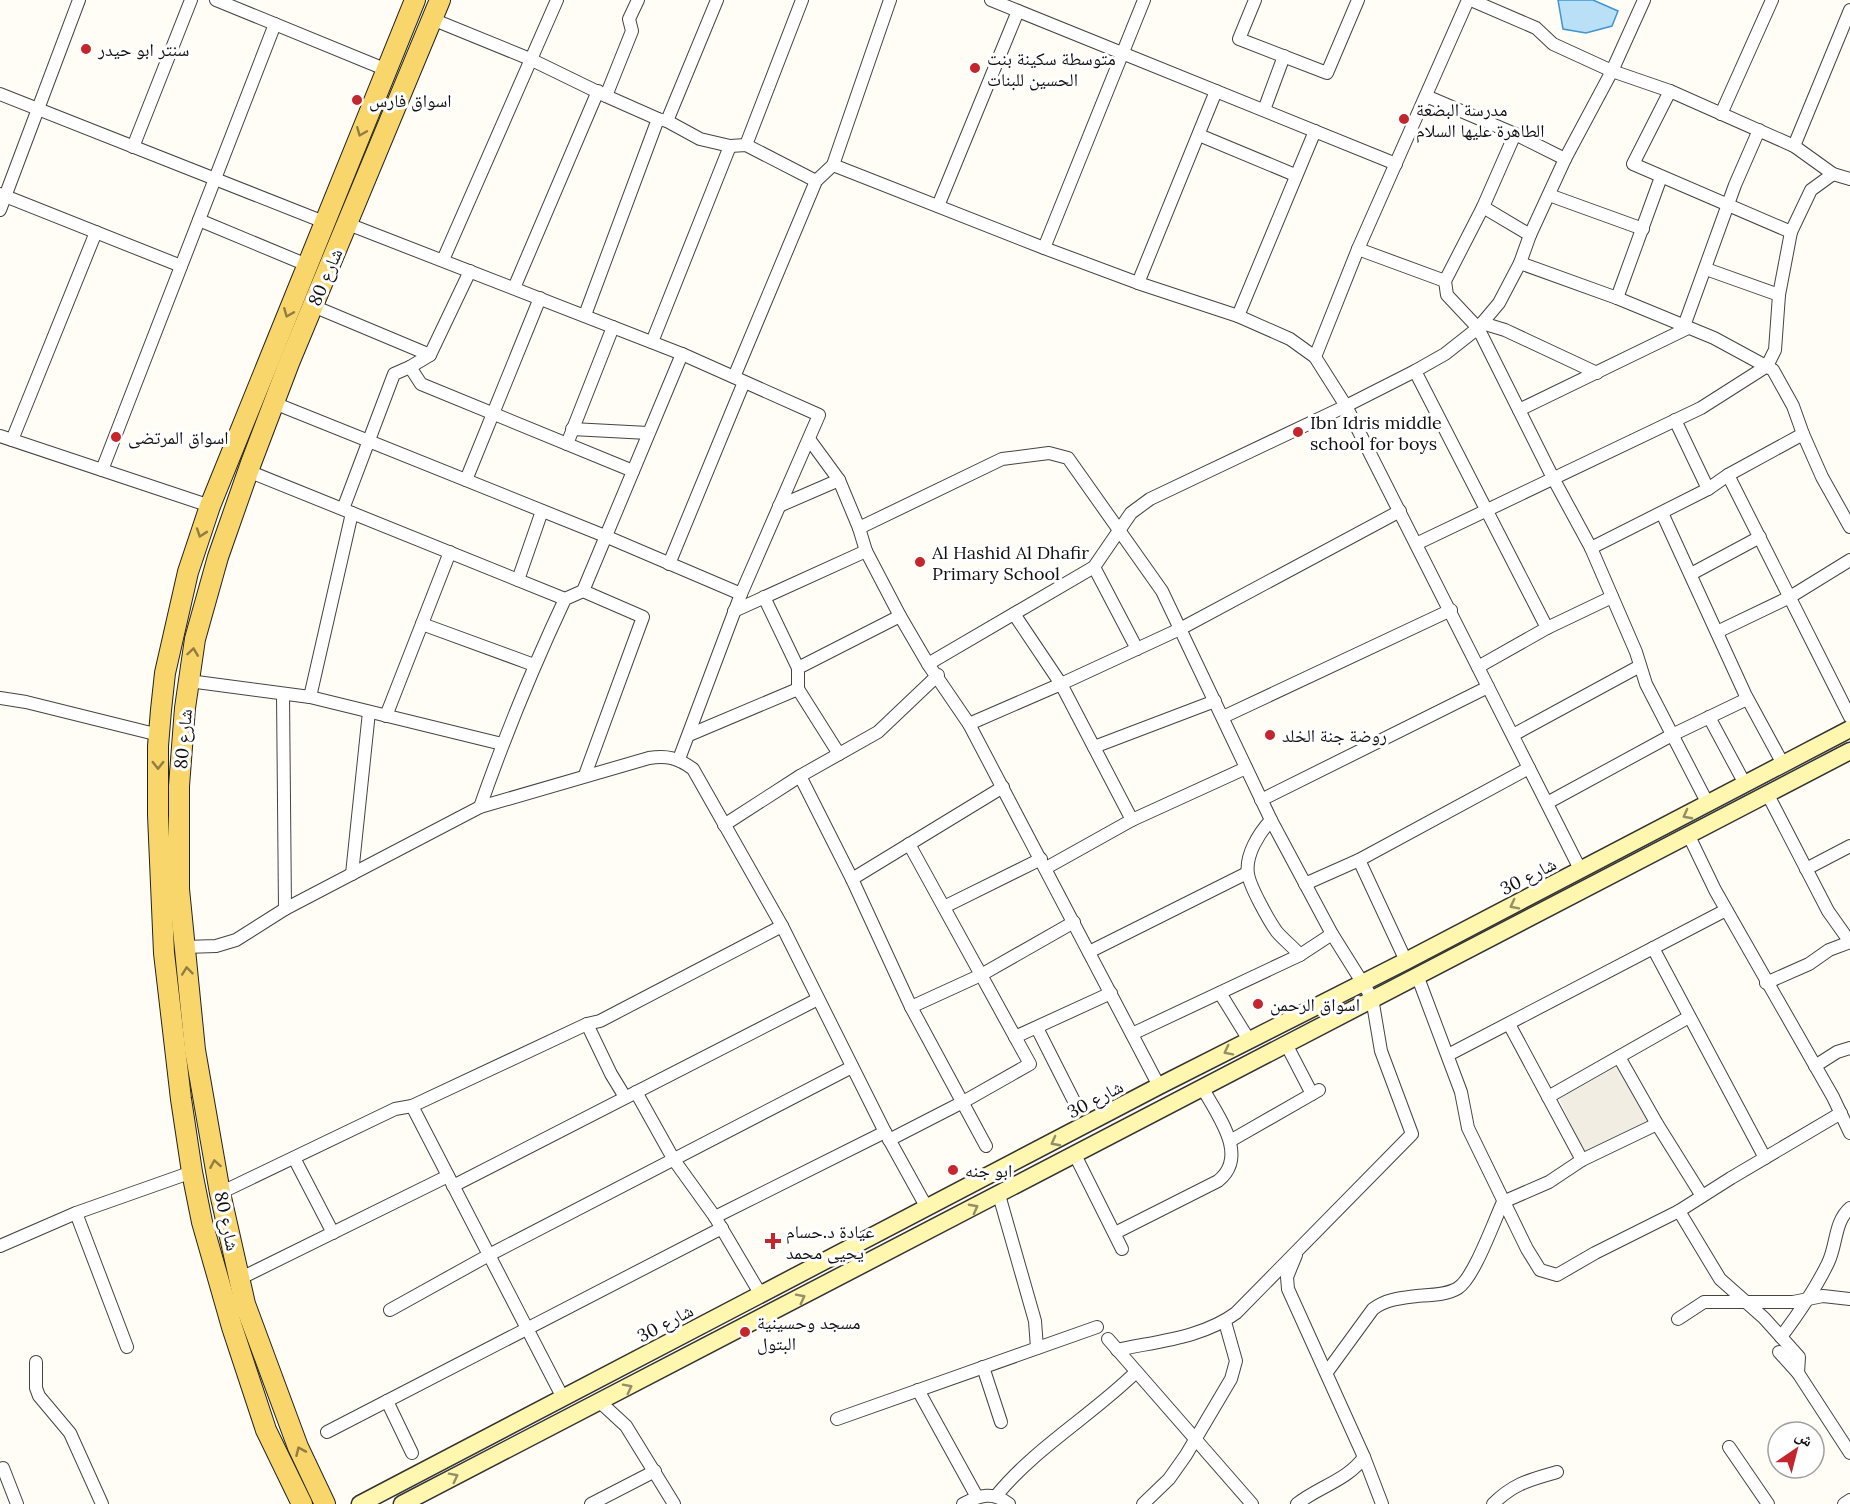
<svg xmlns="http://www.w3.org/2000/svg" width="1850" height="1504" font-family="Lora,'Noto Naskh Arabic',serif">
	<rect width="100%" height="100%" fill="#fffdf5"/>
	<polygon fill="#f1ede2" points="1618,1066 1649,1121 1585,1154 1559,1099"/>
	<polygon fill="#b9e0f7" stroke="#3f96cf" stroke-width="1.5" points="1558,0 1593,0 1618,11 1612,26 1586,33 1563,29"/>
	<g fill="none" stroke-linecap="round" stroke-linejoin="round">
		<g stroke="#444" stroke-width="14">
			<g id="street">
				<polyline points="216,0 387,70"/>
				<polyline points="991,0 1396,164"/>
				<polyline points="1255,0 1239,39 1327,73 1358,0"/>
				<polyline points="1471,0 1536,28 1553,44 1612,71 1670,91 1794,146 1833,174 1850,179"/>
				<polyline points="432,19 530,59 606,96 658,119 667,121 700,139 730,146 746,145 816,181"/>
				<polyline points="1670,91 1633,164 1791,232"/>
				<polyline points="0,94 324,222"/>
				<polyline points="606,96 632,31 629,19 638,0"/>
				<polyline points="1426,96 1515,134 1565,159"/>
				<polyline points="1264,110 1284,56"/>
				<polyline points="1721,114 1772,0"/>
				<polyline points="667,121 717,0"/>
				<polyline points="1515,134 1483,207 1445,281 1447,295 1478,328 1553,478 1591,548 1636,652 1646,684 1708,804"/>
				<polyline points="1199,135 1295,175"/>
				<polyline points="746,145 802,0"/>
				<polyline points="1794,146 1850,10"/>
				<polyline points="133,147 191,0"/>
				<polyline points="833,165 1044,248 1138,283 1238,316 1290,339 1315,357 1346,406 1581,871"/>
				<polyline points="0,194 181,266"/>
				<polyline points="1549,195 1643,229"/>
				<polyline points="938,206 1018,11"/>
				<polyline points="1483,207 1530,235"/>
				<polyline points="0,210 79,0"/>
				<polyline points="199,220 307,265"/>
				<polyline points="348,224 682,354 819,415 741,594 679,759"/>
				<polyline points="1044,248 1144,0"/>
				<polyline points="1358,249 1445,281"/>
				<polyline points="443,260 557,0"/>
				<polyline points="1520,263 1617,298 1714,338 1773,370 1793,406 1803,434 1822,477 1850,527"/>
				<polyline points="1706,269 1779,295"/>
				<polyline points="1138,283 1216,91"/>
				<polyline points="514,288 598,91"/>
				<polyline points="1617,298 1661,177"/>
				<polyline points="313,306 430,355"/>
				<polyline points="585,315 658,119"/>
				<polyline points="1238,316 1315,131"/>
				<polyline points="1482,323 1505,330 1597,373"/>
				<polyline points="1684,326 1735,185 1759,130"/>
				<polyline points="652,342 730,146"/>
				<polyline points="1315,357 1358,249 1468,0"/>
				<polyline points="410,367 421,384 633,471"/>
				<polyline points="1415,371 1547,628"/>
				<polyline points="734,377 816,181 833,165 890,0"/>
				<polyline points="274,403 605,536 741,594"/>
				<polyline points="1519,410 1688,328"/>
				<polyline points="1675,420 1708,489"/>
				<polyline points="572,429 648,433"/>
				<polyline points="0,436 210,506"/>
				<polyline points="809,439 839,480 859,528 866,551 900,616 928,664 969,724 1159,1086"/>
				<polyline points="12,440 96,232"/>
				<polyline points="567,444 613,327"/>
				<polyline points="102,470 275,24"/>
				<polyline points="248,471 565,599"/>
				<polyline points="1728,475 1850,717"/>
				<polyline points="466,480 540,298"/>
				<polyline points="779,506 839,480"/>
				<polyline points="343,509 394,374 410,367 430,355 470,271"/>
				<polyline points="1662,513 1745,694 1783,764"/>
				<path d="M859 528 1002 459 1049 453 1068 458 1162 591 1271 820 1332 934 1372 998 1381 1051 1412 1134 1236 1313C1202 1338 1158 1341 1117 1350"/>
				<polyline points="1416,544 1701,408 1767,366 1775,350 1779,295 1791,232 1811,190 1833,174"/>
				<polyline points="1591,548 1708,489 1728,475 1803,434"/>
				<polyline points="669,564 744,382"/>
				<polyline points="1094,567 1137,649"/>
				<polyline points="1691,574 1760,537"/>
				<polyline points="518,580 542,511"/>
				<polyline points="583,591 643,617 585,775"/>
				<polyline points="764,597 798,668 798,689 839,754"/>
				<polyline points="734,611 866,551"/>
				<polyline points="1014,614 1061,684 1132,820"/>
				<polyline points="422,624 534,665"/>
				<polyline points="1717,632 1790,597 1850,560"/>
				<polyline points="928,664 1094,567 1131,513 1150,499 1346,406 1415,371 1445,354 1478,328 1499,303 1520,263 1530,235 1565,159 1612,71 1644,0"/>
				<polyline points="1478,667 1547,628 1612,597"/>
				<polyline points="798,668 900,616"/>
				<polyline points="189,681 310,697 502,744"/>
				<polyline points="283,694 285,909"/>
				<polyline points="310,697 352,513"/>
				<polyline points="0,698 26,702 159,735"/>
				<polyline points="386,716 450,552"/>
				<polyline points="1223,717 1451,610"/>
				<polyline points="1709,717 1745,784"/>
				<polyline points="969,724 1061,684 1180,629 1400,511"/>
				<polyline points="689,735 798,689"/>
				<polyline points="1513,735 1640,666"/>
				<polyline points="1094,747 1215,701"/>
				<polyline points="800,776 852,879 911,1007 986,1146"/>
				<polyline points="1261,800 1488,687"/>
				<polyline points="1547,803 1672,735 1747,699"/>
				<path d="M480 807C505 736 533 667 565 599L583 591 682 354"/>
				<path d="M1271 820C1259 833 1245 855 1248 874 1250 887 1269 921 1277 932 1284 940 1293 947 1300 955L1332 934"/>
				<polyline points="724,825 800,776 878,732 938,675"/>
				<polyline points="1689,836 1715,890 1833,1097 1850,1133"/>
				<polyline points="1359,860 1406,961"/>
				<polyline points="1046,868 1132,820 1246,768"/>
				<polyline points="1806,869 1850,846"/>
				<polyline points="352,874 369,712"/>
				<polyline points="852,879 1003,787"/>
				<polyline points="1305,884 1359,860 1529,768"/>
				<polyline points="944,907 1041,859"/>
				<path d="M185 947 216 946 236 940 285 909 480 807 649 758C667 755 678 758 693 769L782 926 885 1132 927 1208"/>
				<polyline points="1653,948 1765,1158"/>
				<polyline points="1089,952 1247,873"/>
				<polyline points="1417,975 1461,1092 1468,1128 1527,1249 1540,1270 1557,1275 1595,1253 1679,1211 1731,1178 1841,1113"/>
				<polyline points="1766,983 1809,964 1829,950 1850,942 1828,911 1768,795"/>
				<polyline points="1220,993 1249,1040"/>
				<polyline points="911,1007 981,975 1074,922"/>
				<polyline points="587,1024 611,1074 625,1097"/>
				<polyline points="1509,1024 1582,1160"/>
				<polyline points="1037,1028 1078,1109"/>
				<polyline points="1132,1034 1300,955"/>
				<polyline points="1015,1037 1111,993"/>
				<polyline points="1286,1044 1312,1094"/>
				<polyline points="1448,1055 1726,910"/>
				<polyline points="1619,1057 1657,1124 1702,1196"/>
				<polyline points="1815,1066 1837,1052 1850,1048"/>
				<polyline points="636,1092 674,1160 715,1217 761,1295"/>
				<polyline points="1548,1097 1689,1017"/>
				<polyline points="412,1106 563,1398"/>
				<polyline points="889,1140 963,1102 1030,1064 909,844"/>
				<polyline points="1230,1141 1319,1090"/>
				<polyline points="1075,1155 1122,1249"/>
				<polyline points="294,1158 333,1233"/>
				<polyline points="453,1186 818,999"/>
				<polyline points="220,1193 395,1109 412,1106 587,1024 600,1021 782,926"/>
				<polyline points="999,1195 1035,1321 1037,1348"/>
				<polyline points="1679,1211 1720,1279 1764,1318 1799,1357 1798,1373"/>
				<polyline points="76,1213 127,1347"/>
				<polyline points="715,1217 885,1132"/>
				<path d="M1115 1233 1218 1181C1250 1156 1217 1115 1202 1087"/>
				<polyline points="0,1246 76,1213 192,1172"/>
				<polyline points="1296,1255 1287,1277 1288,1289 1364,1457 1382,1504"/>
				<polyline points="239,1279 448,1176"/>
				<polyline points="390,1310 489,1255 852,1067"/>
				<polyline points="1678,1319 1704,1302 1793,1302 1823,1296 1850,1299"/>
				<path d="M1781 1337C1799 1313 1815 1290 1828 1263 1837 1245 1834 1222 1850 1208"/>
				<polyline points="1108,1339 1252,1504"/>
				<polyline points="1779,1352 1798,1373 1850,1453"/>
				<polyline points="36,1362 36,1388 39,1396 70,1433 102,1504"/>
				<polyline points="983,1367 1001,1422"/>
				<path d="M1327 1372 1373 1309C1386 1299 1401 1298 1417 1296 1430 1295 1447 1295 1458 1288 1474 1278 1494 1221 1503 1202L1549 1182 1582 1160 1657 1124"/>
				<polyline points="918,1390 977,1497"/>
				<polyline points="387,1401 412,1453"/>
				<polyline points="600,1402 626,1426 674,1504"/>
				<polyline points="837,1419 1097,1327"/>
				<polyline points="327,1432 722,1228"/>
				<polyline points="1729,1447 1768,1504"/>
				<polyline points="3,1468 17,1504"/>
				<path d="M996 1496C1036 1447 1091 1416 1136 1372"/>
				<polyline points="591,1504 655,1471"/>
				<path d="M963 1504C980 1495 993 1491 1009 1504"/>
				<polyline points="1143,1504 1169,1479 1186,1455 1231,1379 1236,1361 1225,1322"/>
				<path d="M1297 1504C1318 1487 1348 1480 1364 1457"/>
				<path d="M1493 1504C1514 1483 1530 1480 1557 1472"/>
				<polyline points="1844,1504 1850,1500"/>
			</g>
		</g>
		<g stroke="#333" stroke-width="19">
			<g id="secondary">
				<polyline points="360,1504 1159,1086 1406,961 1850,729"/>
				<polyline points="402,1504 1850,751"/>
			</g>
		</g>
		<g stroke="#222" stroke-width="22">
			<g id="primary">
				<polyline points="302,1504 266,1430 232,1327 202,1222 192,1172 181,1099 164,953 158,815 158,746 161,710 165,673 188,572 210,506 415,0"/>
				<polyline points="325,1504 298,1447 245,1304 220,1193 195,1050 179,889 179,786 185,708 195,639 218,557 251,463 289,363 440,0"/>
			</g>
		</g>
		<use href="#street" stroke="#fff" stroke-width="12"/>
		<use href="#secondary" stroke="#fff6b0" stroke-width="16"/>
		<use href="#primary" stroke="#f9d66b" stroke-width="20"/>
	</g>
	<defs><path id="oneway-chevron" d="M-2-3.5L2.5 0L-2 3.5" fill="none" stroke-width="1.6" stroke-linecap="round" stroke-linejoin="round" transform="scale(1.5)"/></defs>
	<g stroke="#917d42">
		<use href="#oneway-chevron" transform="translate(361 132) rotate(112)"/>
		<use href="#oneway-chevron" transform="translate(288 313) rotate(112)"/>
		<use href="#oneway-chevron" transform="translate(201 533) rotate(109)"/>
		<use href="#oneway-chevron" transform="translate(193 652) rotate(-82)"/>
		<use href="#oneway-chevron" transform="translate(158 765) rotate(90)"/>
		<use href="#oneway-chevron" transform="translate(187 971) rotate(-96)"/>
		<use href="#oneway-chevron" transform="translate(215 1164) rotate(-100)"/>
		<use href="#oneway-chevron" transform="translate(300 1451) rotate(-114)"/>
	</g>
	<g stroke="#948f68">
		<use href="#oneway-chevron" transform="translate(1687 815) rotate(152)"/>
		<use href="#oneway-chevron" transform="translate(1514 905) rotate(153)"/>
		<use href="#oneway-chevron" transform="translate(1228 1051) rotate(153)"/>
		<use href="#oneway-chevron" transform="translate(1055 1142) rotate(152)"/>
		<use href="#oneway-chevron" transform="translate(974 1208) rotate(-28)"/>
		<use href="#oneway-chevron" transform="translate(801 1298) rotate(-27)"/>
		<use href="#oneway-chevron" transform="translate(628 1388) rotate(-27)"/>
		<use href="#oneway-chevron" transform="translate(454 1477) rotate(-27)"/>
	</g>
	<g fill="#c4262e" stroke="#fff" stroke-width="2">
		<circle cx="86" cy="49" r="6"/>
		<circle cx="975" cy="68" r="6"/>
		<circle cx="357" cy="100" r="6"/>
		<circle cx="1404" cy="119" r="6"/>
		<circle cx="1298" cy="432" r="6"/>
		<circle cx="116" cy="437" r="6"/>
		<circle cx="920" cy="562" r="6"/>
		<circle cx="1270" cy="735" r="6"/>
		<circle cx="1258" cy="1004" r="6"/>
		<circle cx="953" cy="1170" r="6"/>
		<path d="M770 1232h6v6h6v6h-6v6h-6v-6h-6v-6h6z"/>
		<circle cx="745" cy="1332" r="6"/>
	</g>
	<g text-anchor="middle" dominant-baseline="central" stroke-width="6" stroke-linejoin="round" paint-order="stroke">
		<g font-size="18" fill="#111" stroke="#fff" text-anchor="start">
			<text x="98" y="49">سنتر ابو حيدر</text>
			<text x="987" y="58">متوسطة سكينة بنت<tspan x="987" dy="21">الحسين للبنات</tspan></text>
			<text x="369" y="100">اسواق فارس</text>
			<text x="1416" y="109">مدرسة البضعة<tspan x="1416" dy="21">الطاهرة عليها السلام</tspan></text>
			<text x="1310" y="422">Ibn Idris middle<tspan x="1310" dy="21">school for boys</tspan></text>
			<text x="128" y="437">اسواق المرتضى</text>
			<text x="932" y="552">Al Hashid Al Dhafir<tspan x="932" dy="21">Primary School</tspan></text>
			<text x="1282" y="735">روضة جنة الخلد</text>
			<text x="1270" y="1004">اسواق الرحمن</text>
			<text x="965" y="1170">ابو جنه</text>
			<text x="786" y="1231">عيادة د.حسام<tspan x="786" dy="21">يحيى محمد</tspan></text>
			<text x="757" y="1322">مسجد وحسينية<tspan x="757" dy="21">البتول</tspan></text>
		</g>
		<g font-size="18" fill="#111" stroke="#fff">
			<text transform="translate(325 277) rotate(-67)">شارع 80</text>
			<text transform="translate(183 739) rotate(-85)">شارع 80</text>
			<text transform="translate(1528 876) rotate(-27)">شارع 30</text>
			<text transform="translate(1095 1099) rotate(-28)">شارع 30</text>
			<text transform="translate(227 1221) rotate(78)">شارع 80</text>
			<text transform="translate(665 1323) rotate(-28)">شارع 30</text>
		</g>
	</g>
	<g transform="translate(1796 1450) rotate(35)"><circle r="28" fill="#ffffff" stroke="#a0a0a0" stroke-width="1.5"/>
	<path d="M0-4.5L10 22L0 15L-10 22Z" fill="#c4262e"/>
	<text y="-9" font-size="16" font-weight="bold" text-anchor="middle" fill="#111111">ش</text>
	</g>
</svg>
